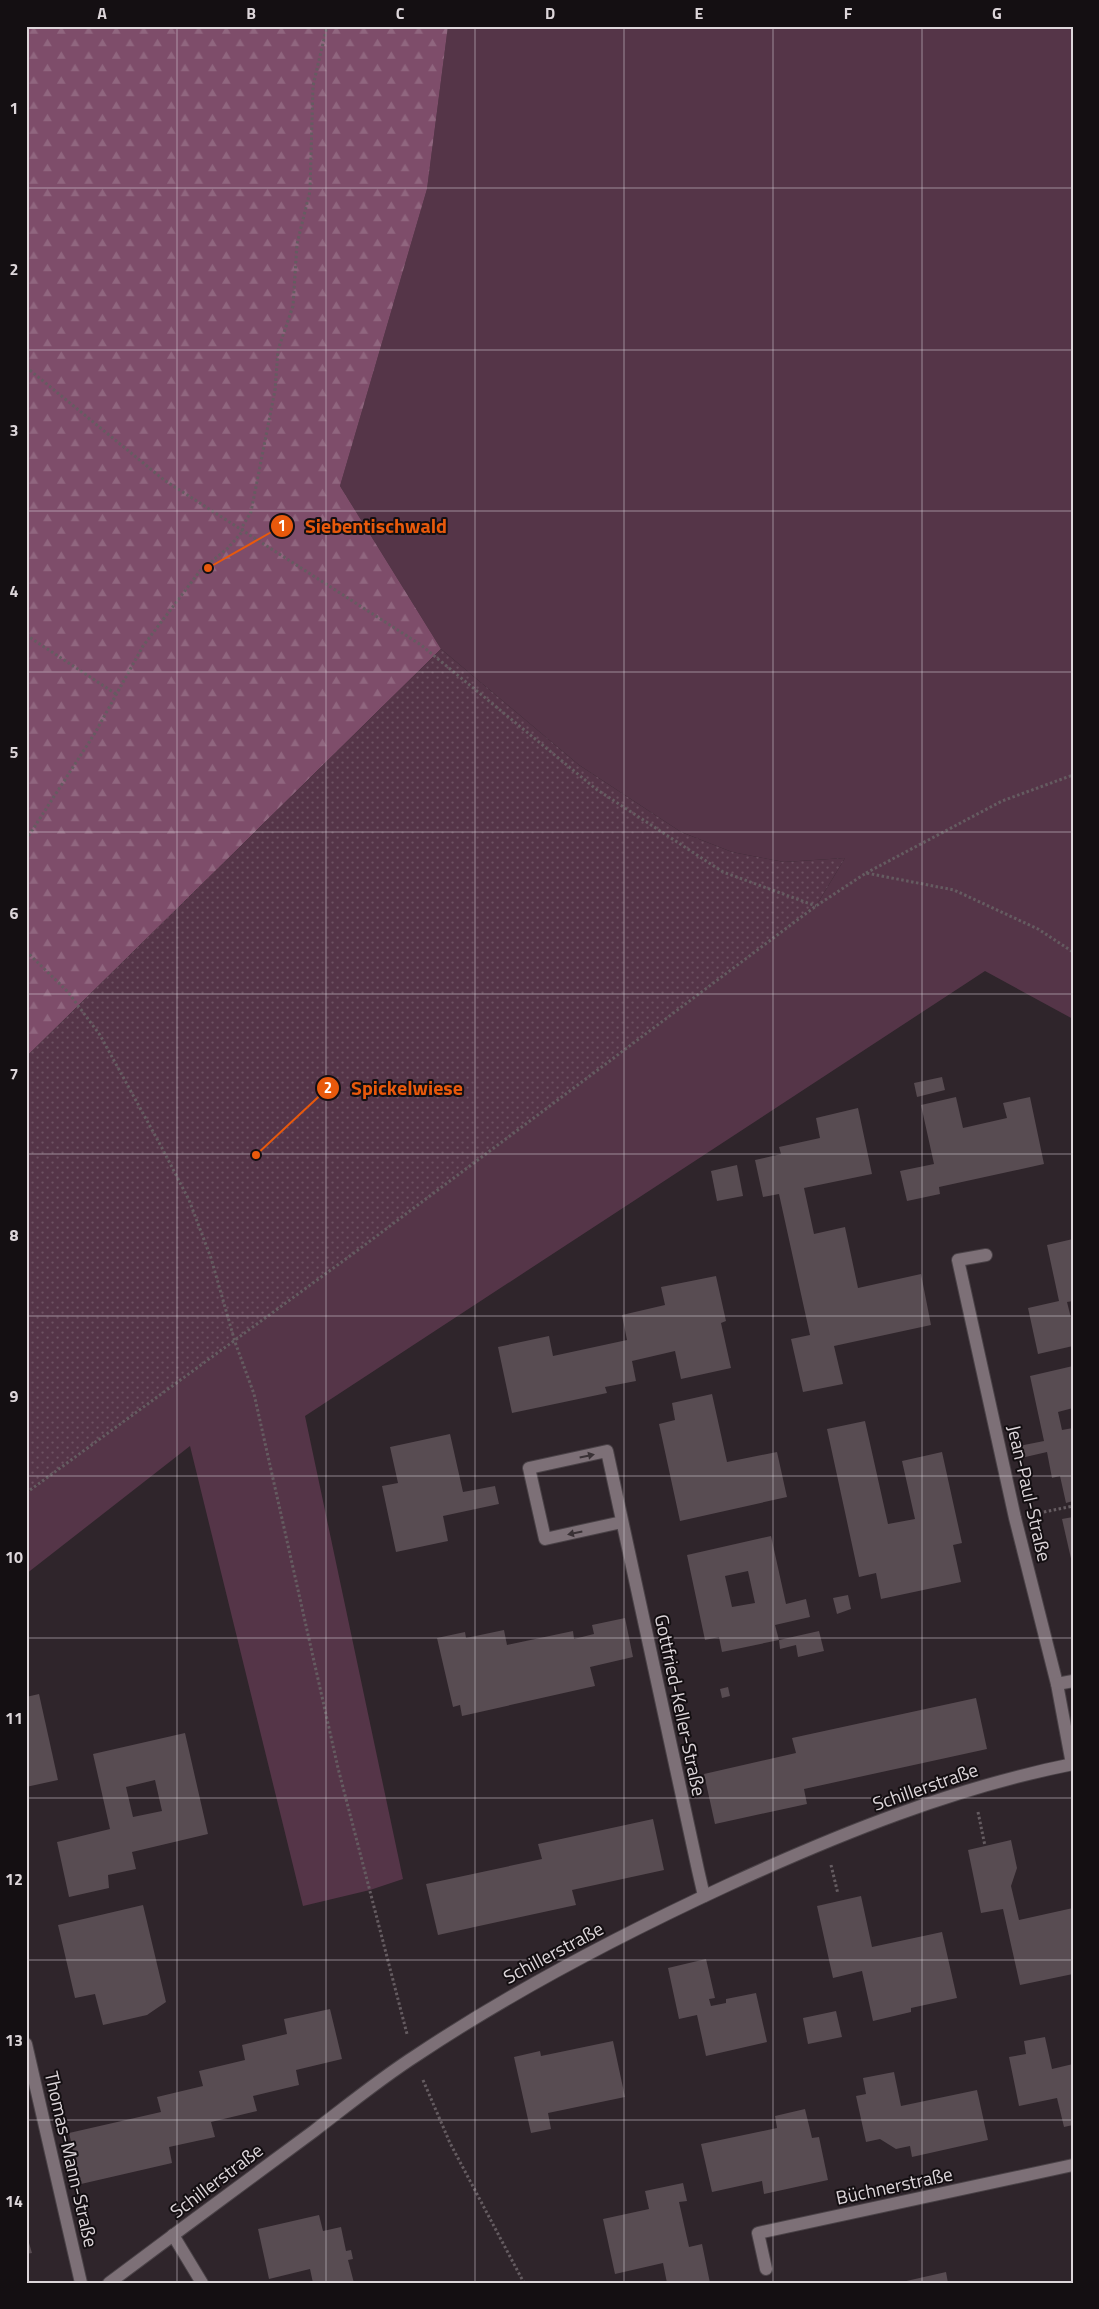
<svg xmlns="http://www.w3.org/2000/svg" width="1099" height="2309" font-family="'Titillium Web',sans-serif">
	<defs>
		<pattern id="forest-firs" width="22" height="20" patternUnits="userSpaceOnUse" patternTransform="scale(1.25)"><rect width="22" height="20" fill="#7e4d6a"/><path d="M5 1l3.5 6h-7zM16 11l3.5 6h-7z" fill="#90667f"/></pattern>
		<pattern id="park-dots" width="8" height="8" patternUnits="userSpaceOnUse" patternTransform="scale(1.25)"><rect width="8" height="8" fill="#553548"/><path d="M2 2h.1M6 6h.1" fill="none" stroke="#6d5262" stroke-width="1.8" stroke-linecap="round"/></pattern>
	</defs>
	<rect width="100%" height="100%" fill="#2f252b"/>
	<polygon fill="#553548" points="448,26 1072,26 1073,1019 985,971 305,1416 403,1879 370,1890 303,1906 190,1446 26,1574 26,1493 354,1253 816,906 845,858 784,862 732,852 681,832 579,765 441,649 340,486 427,189"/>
	<polygon fill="url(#forest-firs)" points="26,26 448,26 427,189 340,486 441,649 26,1057"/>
	<polygon fill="url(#park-dots)" points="441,649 579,765 681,832 732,852 784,862 845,858 816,906 354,1253 26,1493 26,1057"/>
	<g fill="#584c52" fill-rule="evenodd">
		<polygon points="942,1077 945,1090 917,1097 914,1083"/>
		<polygon points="956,1097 963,1128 1007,1118 1003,1103 1030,1097 1044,1164 939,1187 940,1194 907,1201 900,1171 934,1164 921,1105"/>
		<polygon points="858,1108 872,1174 804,1188 814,1234 845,1227 858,1288 921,1274 931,1325 834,1346 843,1384 803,1392 791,1339 810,1335 779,1194 763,1197 755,1160 781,1154 779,1147 820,1138 816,1118"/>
		<polygon points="737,1165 743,1196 717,1201 711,1171"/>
		<polygon points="1073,1239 1073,1301 1067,1302 1073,1326 1073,1346 1038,1354 1028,1308 1059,1301 1047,1245"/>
		<polygon points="716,1276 726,1321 721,1323 731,1368 681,1379 675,1351 632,1361 636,1381 605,1387 607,1393 512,1413 498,1347 549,1336 553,1356 627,1340 622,1315 665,1305 661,1287"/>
		<polygon points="1073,1366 1073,1408 1058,1412 1062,1430 1073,1428 1073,1501 1066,1503 1060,1476 1052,1478 1047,1452 1021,1458 1019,1446 1044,1441 1030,1376"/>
		<polygon points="712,1394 727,1462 777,1452 787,1497 680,1521 659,1424 675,1420 672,1403"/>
		<polygon points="865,1421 888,1524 915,1519 902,1461 942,1452 962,1543 953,1545 961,1582 881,1599 876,1573 859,1577 827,1429"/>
		<polygon points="450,1434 463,1492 495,1486 499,1504 443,1516 448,1541 396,1552 382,1486 398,1483 390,1447"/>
		<polygon points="1073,1517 1073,1563 1072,1563 1062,1519"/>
		<path d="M771 1536 786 1604 806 1599 810 1617 775 1625 779 1640 722 1652 719 1637 705 1640 687 1555ZM748 1571 755 1603 732 1607 725 1576Z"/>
		<polygon points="848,1595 851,1609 837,1614 833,1598"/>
		<polygon points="625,1618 633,1657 590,1667 595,1686 462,1716 460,1705 453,1707 437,1638 465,1632 466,1638 504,1630 507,1645 573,1631 574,1639 594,1634 592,1625"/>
		<polygon points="819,1631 824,1651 798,1657 796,1645 780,1649 779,1640"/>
		<polygon points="728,1687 730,1696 722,1698 720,1689"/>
		<polygon points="39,1694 58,1780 26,1787 26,1697"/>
		<polygon points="976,1698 987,1749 804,1789 807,1804 715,1824 704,1774 796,1753 792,1738"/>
		<path d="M185 1733 208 1834 132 1852 136 1869 108 1875 109 1888 69 1897 57 1842 110 1829 93 1754ZM155 1780 162 1811 133 1817 126 1787Z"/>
		<polygon points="653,1819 664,1870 572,1890 576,1905 438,1935 426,1884 542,1859 538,1844"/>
		<polygon points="1011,1840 1017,1868 1011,1886 1019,1920 1073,1908 1073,1974 1020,1985 1003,1909 981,1913 968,1850"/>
		<polygon points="861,1896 872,1947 942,1932 957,1998 911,2008 911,2012 873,2021 862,1971 833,1978 817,1906"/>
		<polygon points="143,1905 166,2002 147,2015 103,2025 95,1994 75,1998 58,1925"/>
		<polygon points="706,1959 715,1998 709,1999 711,2006 726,2003 726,1999 756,1993 767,2042 706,2056 697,2015 679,2019 668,1968"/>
		<polygon points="330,2009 342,2059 296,2070 299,2085 253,2096 257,2111 211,2122 215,2137 169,2147 172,2163 81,2184 69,2133 161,2112 157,2097 203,2086 199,2071 245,2060 242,2045 287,2034 284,2019"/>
		<polygon points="836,2011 842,2037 808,2044 803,2018"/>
		<polygon points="1045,2037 1052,2069 1073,2064 1073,2125 1064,2127 1057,2098 1019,2106 1009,2057 1026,2054 1024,2041"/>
		<polygon points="613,2041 625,2097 548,2113 551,2129 531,2133 514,2057 540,2051 541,2056"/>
		<polygon points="894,2072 901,2106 977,2090 988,2140 912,2157 910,2146 896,2149 880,2139 866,2142 856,2096 866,2094 863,2078"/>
		<polygon points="805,2109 812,2138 819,2137 828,2180 764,2194 762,2181 712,2192 701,2144 777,2128 775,2116"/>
		<polygon points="683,2183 687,2201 679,2202 689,2247 702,2244 710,2283 667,2283 663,2263 615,2274 603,2219 649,2209 645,2191"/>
		<polygon points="319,2215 323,2231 341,2227 346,2251 351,2250 353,2259 348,2260 354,2283 313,2283 310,2269 269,2279 258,2229"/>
		<polygon points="26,2233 32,2253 26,2254"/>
		<polygon points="946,2272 948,2283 902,2283 902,2282"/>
	</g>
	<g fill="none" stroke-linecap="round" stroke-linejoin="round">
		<g stroke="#4a4247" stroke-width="14">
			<g id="minor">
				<polyline points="986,1255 958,1260 1015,1518 1057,1684 1072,1764"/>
				<polyline points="622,1522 545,1539 529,1468 607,1451 698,1870 704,1896"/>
				<polyline points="1057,1684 1073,1681"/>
				<polyline points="26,2044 81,2283"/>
				<polyline points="173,2235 202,2283"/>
				<polyline points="766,2269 758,2233 1073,2165"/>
				<path d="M109 2283C177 2232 246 2181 314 2131 348 2105 381 2078 417 2055 516 1989 620 1935 728 1885 839 1834 953 1788 1073 1764"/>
			</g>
		</g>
		<g stroke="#655c61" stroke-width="3" stroke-dasharray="2.5 2.5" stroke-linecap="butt">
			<polyline points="26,367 164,480 421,645 596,789 723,872 816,906"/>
			<polyline points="26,635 116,694"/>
			<polyline points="26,840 95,733 143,646 200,571 228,548 243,531 242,527 251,512 275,390 278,350 293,306 297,244 310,191 313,86 327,26"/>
			<polyline points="866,873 1002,801 1073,775"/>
			<polyline points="26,951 68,992 100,1035 162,1148 189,1200 211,1258 235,1342 254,1394 338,1768 407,2034"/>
			<polyline points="26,1493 354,1253 816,906 866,873 954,890 1038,929 1073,952"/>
			<polyline points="1039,1513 1073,1506"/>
			<polyline points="978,1812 985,1846"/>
			<polyline points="831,1865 838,1894"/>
			<polyline points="423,2080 450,2143 524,2283"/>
		</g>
		<use href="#minor" stroke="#7d7077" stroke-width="12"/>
	</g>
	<defs><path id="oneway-solid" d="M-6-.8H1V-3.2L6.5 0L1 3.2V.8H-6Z" transform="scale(1.25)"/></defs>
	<g fill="#393135">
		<use href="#oneway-solid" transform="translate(587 1456) rotate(-12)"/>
		<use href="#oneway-solid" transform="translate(575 1533) rotate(168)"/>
	</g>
	<path fill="none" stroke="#ddd6da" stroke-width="1" stroke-opacity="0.55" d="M177 26V2283M326 26V2283M475 26V2283M624 26V2283M773 26V2283M922 26V2283M26 188H1073M26 350H1073M26 511H1073M26 672H1073M26 832H1073M26 994H1073M26 1154H1073M26 1316H1073M26 1476H1073M26 1638H1073M26 1798H1073M26 1960H1073M26 2120H1073"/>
	<g text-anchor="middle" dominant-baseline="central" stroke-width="4" stroke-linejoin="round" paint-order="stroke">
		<g font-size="19" fill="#ddd6da" stroke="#140f12">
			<text transform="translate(1030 1493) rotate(77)">Jean-Paul-Straße</text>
			<text transform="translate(681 1705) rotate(78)">Gottfried-Keller-Straße</text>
			<text transform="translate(925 1786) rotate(-19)">Schillerstraße</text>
			<text transform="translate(553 1952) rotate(-28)">Schillerstraße</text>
			<text transform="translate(72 2159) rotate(77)">Thomas-Mann-Straße</text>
			<text transform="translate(216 2180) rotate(-37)">Schillerstraße</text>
			<text transform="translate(894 2185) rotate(-12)">Büchnerstraße</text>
		</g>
	</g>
	<path fill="none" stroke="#e8590c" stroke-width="2" d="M208 568L282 526M256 1155L328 1088"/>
	<g fill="#e8590c" stroke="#140f12" stroke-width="2">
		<circle cx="208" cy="568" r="5"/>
		<circle cx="256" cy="1155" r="5"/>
		<circle cx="282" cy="526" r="12"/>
		<circle cx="328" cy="1088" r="12"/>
	</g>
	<g font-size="15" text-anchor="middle" font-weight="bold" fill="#fff">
		<text x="282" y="531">1</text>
		<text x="328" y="1093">2</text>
	</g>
	<g font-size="20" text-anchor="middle" font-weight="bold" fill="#e8590c" stroke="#140f12" stroke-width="4" stroke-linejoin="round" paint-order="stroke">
		<text x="376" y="533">Siebentischwald</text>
		<text x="407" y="1095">Spickelwiese</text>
	</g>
	<rect width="1099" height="2309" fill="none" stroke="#140f12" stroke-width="55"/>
	<rect x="28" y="28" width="1044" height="2254" fill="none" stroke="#ddd6da" stroke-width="2"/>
	<g font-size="16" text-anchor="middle" font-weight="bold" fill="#ddd6da">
		<text x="102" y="19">A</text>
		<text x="251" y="19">B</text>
		<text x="400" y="19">C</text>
		<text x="550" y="19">D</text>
		<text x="699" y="19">E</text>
		<text x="848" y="19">F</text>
		<text x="997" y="19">G</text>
		<text x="14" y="114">1</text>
		<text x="14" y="275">2</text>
		<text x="14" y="436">3</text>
		<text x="14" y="597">4</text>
		<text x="14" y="758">5</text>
		<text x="14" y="919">6</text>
		<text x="14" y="1080">7</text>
		<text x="14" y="1241">8</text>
		<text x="14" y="1402">9</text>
		<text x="14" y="1563">10</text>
		<text x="14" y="1724">11</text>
		<text x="14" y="1885">12</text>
		<text x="14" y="2046">13</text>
		<text x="14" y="2207">14</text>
	</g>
</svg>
